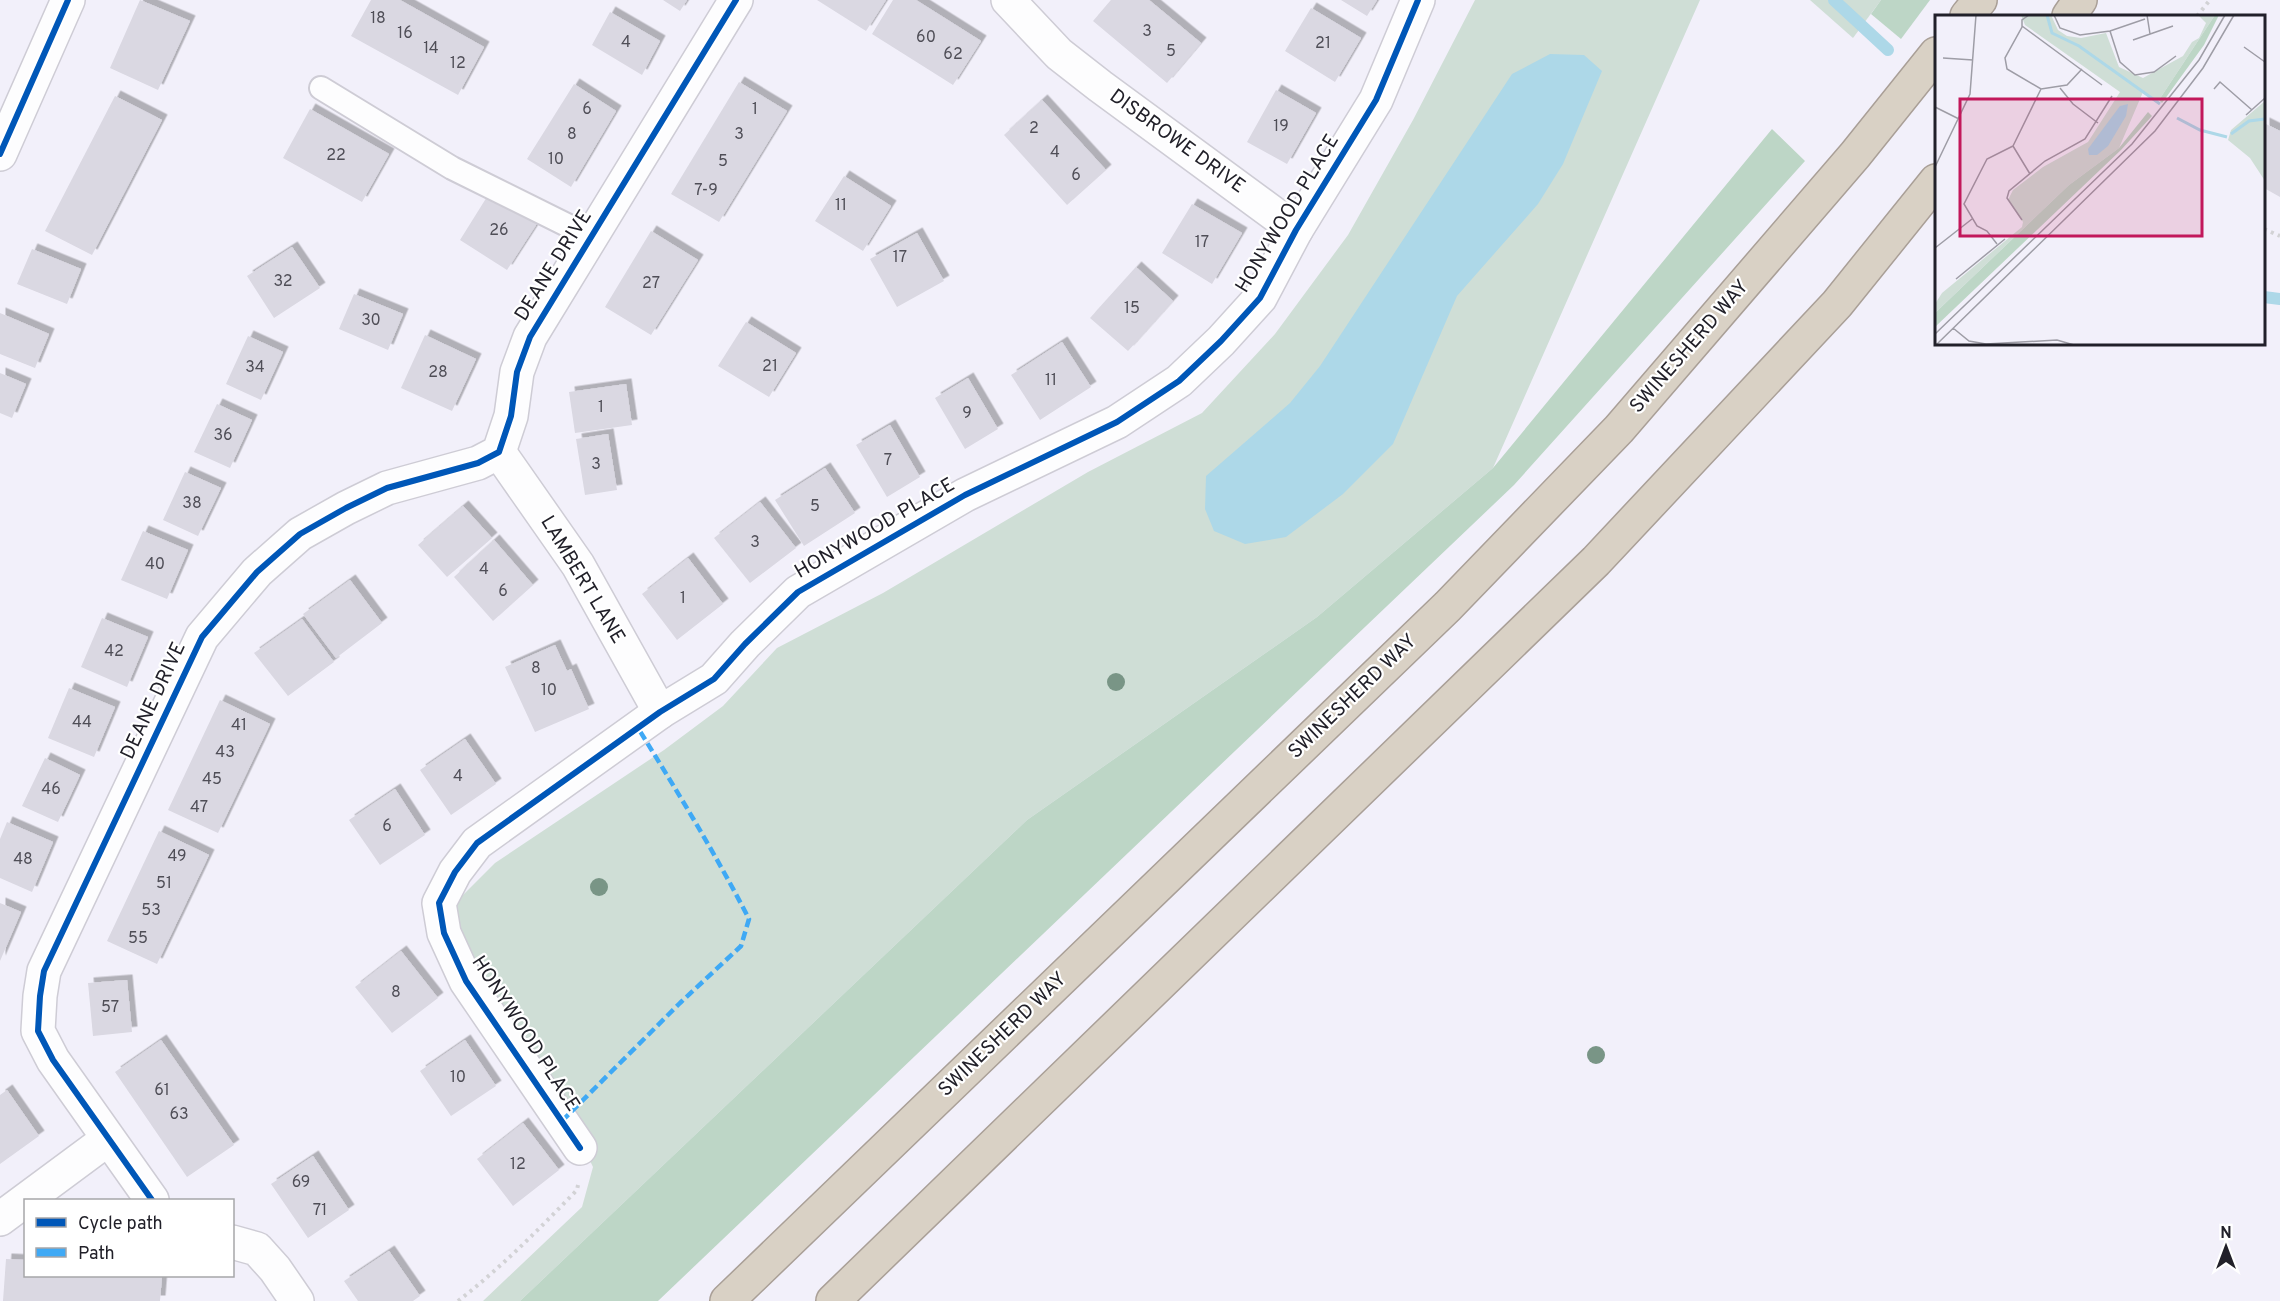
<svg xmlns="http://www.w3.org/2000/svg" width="2280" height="1301" font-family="Overpass,sans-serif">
	<defs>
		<filter id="shadow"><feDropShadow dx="5.5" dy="-5.5" stdDeviation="0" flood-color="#0004"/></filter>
	</defs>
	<rect width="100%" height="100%" fill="#f2f0fa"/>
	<g fill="#cfded6">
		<polygon points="1475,0 1700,0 1493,468 1317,617 1027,820 520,1301 483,1301 582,1207 593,1167 580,1140 468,995 455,903 495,863 664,750 723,706 777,648 883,593 1088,472 1202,413 1275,334 1348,235 1413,120"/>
		<polygon points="1810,0 1881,0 1853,38"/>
	</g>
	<g fill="#bdd6c6">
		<polygon points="1881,0 1930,0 1901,39 1871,14"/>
		<polygon points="1772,129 1805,161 1514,485 658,1301 520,1301 1027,820 1317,617 1493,468"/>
	</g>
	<polygon fill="#add8e8" points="1550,54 1584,55 1602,71 1563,164 1538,204 1457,296 1393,444 1343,494 1286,537 1245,544 1214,531 1205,509 1206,476 1290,403 1320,366 1512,74"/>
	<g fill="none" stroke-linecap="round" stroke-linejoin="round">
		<g stroke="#add8e8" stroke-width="12">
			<polyline points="1834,0 1888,50"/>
			<polyline points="2264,297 2280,299"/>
		</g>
	</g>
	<g fill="#dad8e2" filter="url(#shadow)">
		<polygon points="140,0 190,21 158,90 110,68"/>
		<polygon points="371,0 400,0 484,47 458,95 351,36"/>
		<polygon points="663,0 687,0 680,11"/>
		<polygon points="817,0 886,0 866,31"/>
		<polygon points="893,0 916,0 981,41 953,85 872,34"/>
		<polygon points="1111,0 1149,0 1201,43 1167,83 1093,21"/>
		<polygon points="1341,0 1377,0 1367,16"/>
		<polygon points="1311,8 1361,38 1335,82 1285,51"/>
		<polygon points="610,12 660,41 642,75 592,45"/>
		<polygon points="739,82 787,111 719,222 671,194"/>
		<polygon points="574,84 616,111 571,187 527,159"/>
		<polygon points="1276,90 1316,113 1287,164 1247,142"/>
		<polygon points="115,96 162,120 92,255 45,231"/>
		<polygon points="1042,100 1106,170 1067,205 1004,135"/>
		<polygon points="310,109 389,154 362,202 283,158"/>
		<polygon points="2264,123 2280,131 2280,197 2264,188"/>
		<polygon points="844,176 891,206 863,251 815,221"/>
		<polygon points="490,192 538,222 507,270 460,240"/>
		<polygon points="1192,204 1242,233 1212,284 1162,253"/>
		<polygon points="651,231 698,260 651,335 605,307"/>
		<polygon points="917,233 944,281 897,307 870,259"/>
		<polygon points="292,247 320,288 274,318 247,276"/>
		<polygon points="32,249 81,269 67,304 17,284"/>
		<polygon points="1136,267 1173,301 1128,351 1090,318"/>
		<polygon points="354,294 403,314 388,350 339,329"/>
		<polygon points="0,313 49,334 35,368 0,354"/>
		<polygon points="746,322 796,353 769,397 718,366"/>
		<polygon points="425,335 476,359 452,411 401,388"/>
		<polygon points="248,336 283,352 261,400 226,384"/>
		<polygon points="1062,342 1091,387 1040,420 1011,375"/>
		<polygon points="0,373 26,384 12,418 0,413"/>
		<polygon points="968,378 998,429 965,449 935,398"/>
		<polygon points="626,384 632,425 575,433 569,392"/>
		<polygon points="217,404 252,420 230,468 194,452"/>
		<polygon points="890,425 920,477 887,497 856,445"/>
		<polygon points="608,434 617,490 585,495 576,439"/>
		<polygon points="825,468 855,513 804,546 775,500"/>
		<polygon points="185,472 221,488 198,536 163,520"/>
		<polygon points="760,502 796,548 750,583 714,538"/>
		<polygon points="463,506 492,538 447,577 418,545"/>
		<polygon points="143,531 188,550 167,599 121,580"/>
		<polygon points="494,540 533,585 493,621 454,577"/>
		<polygon points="688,558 723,604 677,640 642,594"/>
		<polygon points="350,580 382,623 336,658 303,614"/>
		<polygon points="102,618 148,637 127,687 81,667"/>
		<polygon points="302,619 334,662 288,696 254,653"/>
		<polygon points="555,645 567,671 571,669 589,709 535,732 505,667"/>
		<polygon points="69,688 115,707 94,757 48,738"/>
		<polygon points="220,700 270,724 218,833 168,810"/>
		<polygon points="465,739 496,784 451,815 420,770"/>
		<polygon points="45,758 80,775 58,822 22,806"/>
		<polygon points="395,789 425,835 380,865 349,820"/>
		<polygon points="7,822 53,842 32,892 0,878 0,839"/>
		<polygon points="159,831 209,855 157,964 107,941"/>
		<polygon points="0,903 21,912 0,961"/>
		<polygon points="401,951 438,998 392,1033 355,987"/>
		<polygon points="127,980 132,1032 93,1036 88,983"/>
		<polygon points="161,1040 234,1145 187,1177 115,1072"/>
		<polygon points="465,1040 496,1086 451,1116 420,1071"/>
		<polygon points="7,1090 39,1136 0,1164 0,1095"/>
		<polygon points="523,1123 559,1170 513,1206 477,1159"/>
		<polygon points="313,1156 349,1210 308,1238 271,1184"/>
		<polygon points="389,1251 420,1296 413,1301 358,1301 344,1281"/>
		<polygon points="6,1259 26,1260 26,1276 162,1276 160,1301 3,1301"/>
	</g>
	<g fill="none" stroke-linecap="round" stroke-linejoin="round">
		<g stroke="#ceccd5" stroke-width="26">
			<polyline id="lane" points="321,88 452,168 591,237"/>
		</g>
		<g stroke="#ceccd5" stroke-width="36">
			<g id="street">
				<polyline points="1008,0 1059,54 1100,86 1296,230"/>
				<polyline points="0,154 68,0"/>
				<polyline points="499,452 578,565 660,712"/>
				<polyline points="580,1148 466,981 444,933 439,903 455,872 477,843 660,712 714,679 745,644 798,592 965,495 1117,422 1179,381 1221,341 1260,298 1296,230 1376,100 1418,0"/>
				<polyline points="152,1200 53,1060 38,1031 40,996 44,971 202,637 257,572 300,534 346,508 387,488 478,463 499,452 511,416 517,372 530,337 736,0"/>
				<polyline points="0,1219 108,1139"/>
				<polyline points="232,1242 257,1249 275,1269 297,1301"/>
			</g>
		</g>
		<g stroke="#a99f97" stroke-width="36">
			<g id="highway">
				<polyline points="1967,16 1980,0"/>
				<polyline points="2069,16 2080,0"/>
				<polyline points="727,1301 1448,606 1619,429 1855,155 1936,54"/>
				<polyline points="833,1301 1596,561 1837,304 1936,181"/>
			</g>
		</g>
		<g stroke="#d2d2d5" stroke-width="4" stroke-dasharray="3 4.5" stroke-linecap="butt">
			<polyline points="2197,16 2210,0"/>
			<polyline points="2264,229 2280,236"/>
			<path d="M458 1301C501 1268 539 1229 577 1190L578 1185"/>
		</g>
		<use href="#lane" stroke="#fdfdfe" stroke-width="22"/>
		<use href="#street" stroke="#fdfdfe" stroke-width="33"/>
		<use href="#highway" stroke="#d9d1c5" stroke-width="33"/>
		<path stroke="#3fa9f5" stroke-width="4.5" stroke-dasharray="9 4.5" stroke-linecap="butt" d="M562 1121 680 1003 741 946 749 919C715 853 677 791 638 728"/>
		<g stroke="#fff" stroke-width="10">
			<g id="cycleway">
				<polyline points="0,154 68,0"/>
				<polyline points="580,1148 466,981 444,933 439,903 455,872 477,843 660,712 714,679 745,644 798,592 965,495 1117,422 1179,381 1221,341 1260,298 1296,230 1376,100 1418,0"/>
				<polyline points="152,1200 53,1060 38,1031 40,996 44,971 202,637 257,572 300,534 346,508 387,488 478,463 499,452 511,416 517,372 530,337 736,0"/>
			</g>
		</g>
		<use href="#cycleway" stroke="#0057b8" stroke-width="6"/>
	</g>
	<g fill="#799586">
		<circle cx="1116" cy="682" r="9"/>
		<circle cx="599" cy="887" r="9"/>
		<circle cx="1596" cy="1055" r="9"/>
	</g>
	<g text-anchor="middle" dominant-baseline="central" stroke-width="4.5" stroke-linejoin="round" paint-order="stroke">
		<g font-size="16" fill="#4f4e57">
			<text x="378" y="19">18</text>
			<text x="1147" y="32">3</text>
			<text x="405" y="34">16</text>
			<text x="926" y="38">60</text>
			<text x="626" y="43">4</text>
			<text x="1323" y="44">21</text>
			<text x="431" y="49">14</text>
			<text x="1171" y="52">5</text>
			<text x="953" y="55">62</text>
			<text x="458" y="64">12</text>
			<text x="587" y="110">6</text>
			<text x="755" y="110">1</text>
			<text x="1281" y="127">19</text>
			<text x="1034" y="129">2</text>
			<text x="572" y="135">8</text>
			<text x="739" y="135">3</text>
			<text x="1055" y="153">4</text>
			<text x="336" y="156">22</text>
			<text x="556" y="160">10</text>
			<text x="723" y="162">5</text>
			<text x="1076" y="176">6</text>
			<text x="706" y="191">7-9</text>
			<text x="841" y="206">11</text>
			<text x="499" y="231">26</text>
			<text x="1202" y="243">17</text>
			<text x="900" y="258">17</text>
			<text x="283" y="282">32</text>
			<text x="651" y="284">27</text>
			<text x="1132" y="309">15</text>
			<text x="371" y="321">30</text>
			<text x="770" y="367">21</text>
			<text x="255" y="368">34</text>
			<text x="438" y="373">28</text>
			<text x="1051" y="381">11</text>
			<text x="601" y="408">1</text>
			<text x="967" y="414">9</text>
			<text x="223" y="436">36</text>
			<text x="888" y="461">7</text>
			<text x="596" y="465">3</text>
			<text x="192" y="504">38</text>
			<text x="815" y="507">5</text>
			<text x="755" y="543">3</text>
			<text x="155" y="565">40</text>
			<text x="484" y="570">4</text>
			<text x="503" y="592">6</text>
			<text x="683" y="599">1</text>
			<text x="114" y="652">42</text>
			<text x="536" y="669">8</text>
			<text x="549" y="691">10</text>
			<text x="82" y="723">44</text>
			<text x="239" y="726">41</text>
			<text x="225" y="753">43</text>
			<text x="458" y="777">4</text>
			<text x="212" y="780">45</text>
			<text x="51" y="790">46</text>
			<text x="199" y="808">47</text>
			<text x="387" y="827">6</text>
			<text x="177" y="857">49</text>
			<text x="23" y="860">48</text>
			<text x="164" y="884">51</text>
			<text x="151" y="911">53</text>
			<text x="138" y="939">55</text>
			<text x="396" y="993">8</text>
			<text x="110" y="1008">57</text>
			<text x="458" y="1078">10</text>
			<text x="162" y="1091">61</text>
			<text x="179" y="1115">63</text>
			<text x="518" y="1165">12</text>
			<text x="301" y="1183">69</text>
			<text x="320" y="1211">71</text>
		</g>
		<g font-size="20" fill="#212029" stroke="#fff">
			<text transform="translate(1177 142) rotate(36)">DISBROWE DRIVE</text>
			<text transform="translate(1288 214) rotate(-59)">HONYWOOD PLACE</text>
			<text transform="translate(554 266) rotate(-58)">DEANE DRIVE</text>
			<text transform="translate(1690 347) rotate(-49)">SWINESHERD WAY</text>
			<text transform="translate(875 529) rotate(-30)">HONYWOOD PLACE</text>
			<text transform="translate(582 580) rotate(59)">LAMBERT LANE</text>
			<text transform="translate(1353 697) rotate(-44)">SWINESHERD WAY</text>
			<text transform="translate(154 701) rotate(-65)">DEANE DRIVE</text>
			<text transform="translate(525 1034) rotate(57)">HONYWOOD PLACE</text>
			<text transform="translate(1003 1035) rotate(-44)">SWINESHERD WAY</text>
		</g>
	</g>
	<g transform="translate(1935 15)">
		<rect width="330" height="330" fill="#f2f0fa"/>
		<path d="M86 0H116L123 15 132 21 146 23 171 18 184 52 208 63 248 41 257 27 264 23 271 8 263 0H280L222 88 208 77 184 133 134 170 1 297 0 289 7 278 87 212 88 207 73 185 78 175 108 152 153 127 185 77 90 10ZM330 86V166L315 143 293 125 296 115Z" fill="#cfded6"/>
		<path d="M280 0H284L269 30 227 88 224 85ZM213 97 217 101 186 135 0 312V298L134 170 184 133Z" fill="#bdd6c6"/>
		<path d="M193 89 191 101 173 131 162 140H154L153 134 185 91Z" fill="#add8e8"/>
		<path fill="none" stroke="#add8e8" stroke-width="3" d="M112 0 117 18 144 31 225 89M242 103 265 115 292 122M296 119 314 106 330 104"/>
		<path fill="none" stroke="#9e9da6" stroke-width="1.5" d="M94 0 87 5V12L70 43 72 54 106 74 132 70 147 54M119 0 125 13 145 20 175 16 210 4M212 0 215 19M87 11 167 70M175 16 185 47 200 60 219 57 241 41M198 25 238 11M309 32 330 47M8 43 38 45M125 73 138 89 163 108M279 74 285 67 317 95M0 92 24 104M311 100 330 83M78 131 106 74M78 131 95 159M0 152 35 79 41 0M87 205 72 183 74 176 110 146 150 124 177 81M62 229 52 216 42 211 29 189 52 144 78 131M0 233 37 204M21 264 70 224M18 313 34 326 51 329 122 325 139 330M0 319 197 129 264 45 290 0M1 330 220 116 268 53 299 0"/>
		<path fill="#c2185b" fill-opacity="0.15" stroke="#c2185b" stroke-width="3" d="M25 84H267V221H25Z"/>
		<rect width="330" height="330" fill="none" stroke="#212029" stroke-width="3"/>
	</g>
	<rect x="24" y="1199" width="210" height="78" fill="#ffffff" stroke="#a6a6a9" stroke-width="1.5"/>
	<rect x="36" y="1218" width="30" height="9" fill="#0057b8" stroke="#a6a6a9" stroke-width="1.5"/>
	<text x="78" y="1229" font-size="18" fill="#212029">Cycle path</text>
	<rect x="36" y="1248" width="30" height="9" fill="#3fa9f5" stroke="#a6a6a9" stroke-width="1.5"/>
	<text x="78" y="1259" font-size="18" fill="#212029">Path</text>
	<g transform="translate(2226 1247)" stroke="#ffffff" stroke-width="4.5" paint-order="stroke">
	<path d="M0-4.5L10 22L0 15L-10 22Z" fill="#212029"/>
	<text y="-9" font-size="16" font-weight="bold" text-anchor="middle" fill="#212029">N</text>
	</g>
</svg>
